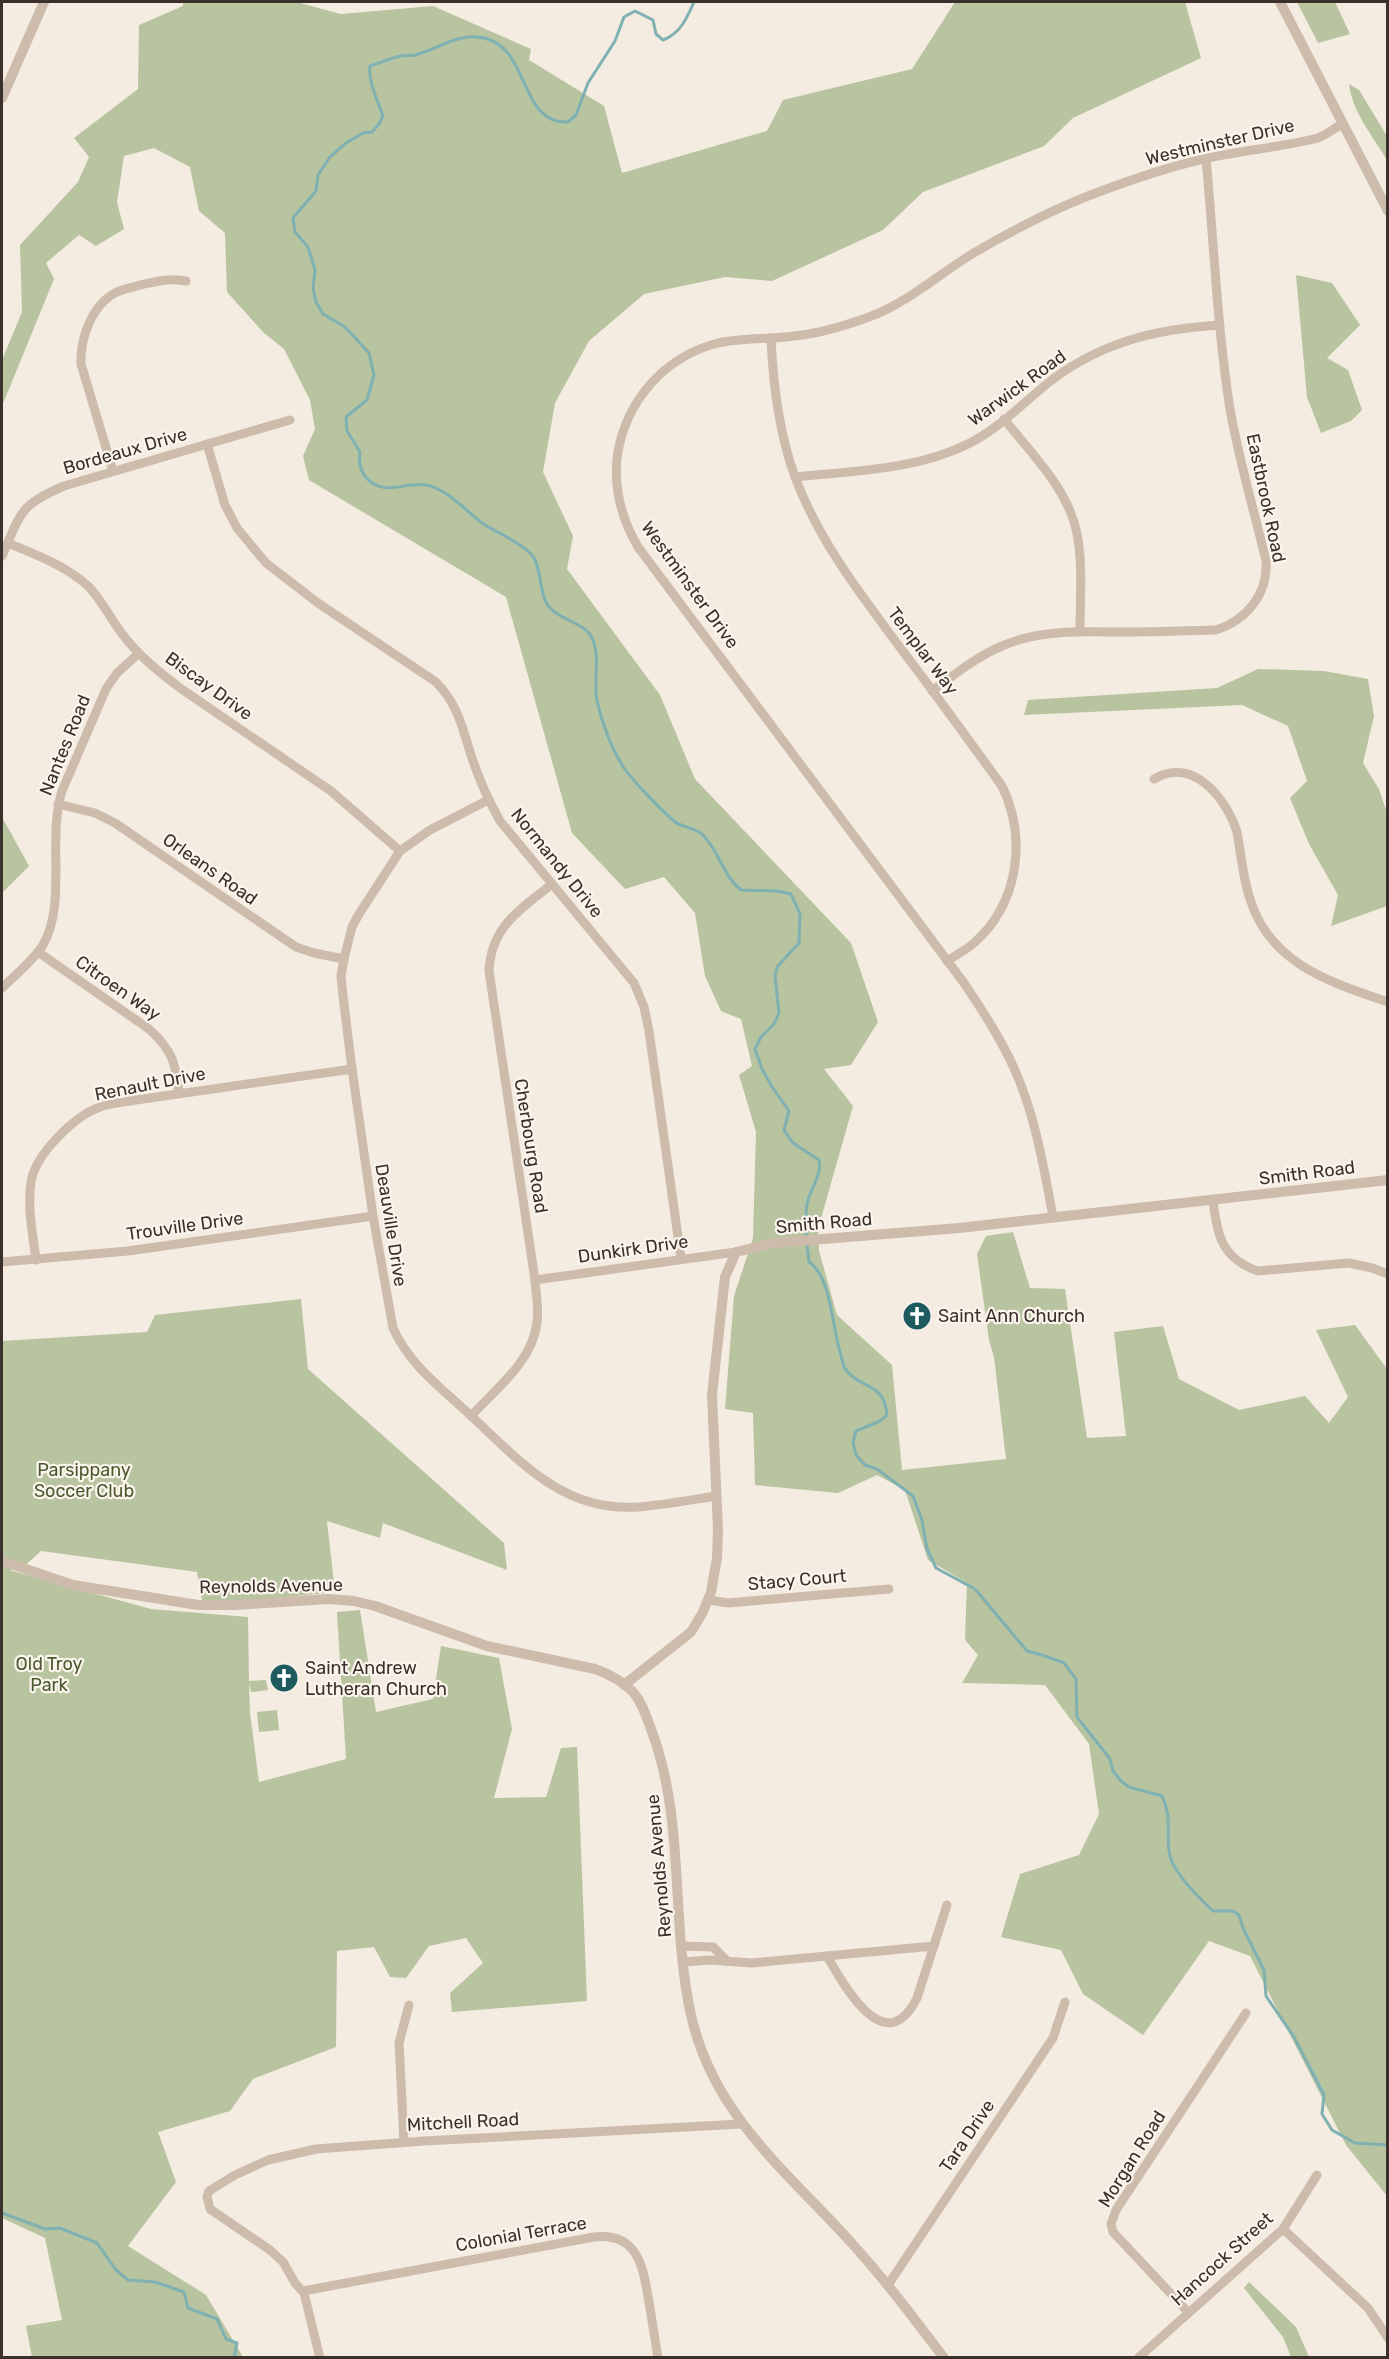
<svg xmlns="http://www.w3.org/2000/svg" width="1389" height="2359" font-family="Rubik,sans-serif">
	<rect width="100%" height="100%" fill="#f4ebe1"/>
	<g fill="#b8c4a0">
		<polygon points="183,2 296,2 341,14 433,6 531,49 529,60 604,106 622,173 767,131 783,100 912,69 955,2 1185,2 1201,58 1073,118 1044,146 923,192 883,230 772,281 725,277 644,294 589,341 555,403 543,472 573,536 567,569 660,695 695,779 851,943 878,1022 851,1065 824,1069 853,1106 818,1229 819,1251 837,1315 892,1365 902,1470 1006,1459 994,1357 989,1340 977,1254 986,1236 1013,1232 1030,1288 1065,1289 1087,1438 1126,1436 1114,1332 1163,1326 1179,1379 1239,1410 1305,1396 1329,1423 1348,1397 1316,1330 1355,1325 1387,1369 1387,2196 1346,2145 1250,1956 1209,1941 1143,2035 1083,1994 1061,1950 1001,1937 1020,1874 1079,1855 1099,1814 1089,1744 1045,1685 962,1683 978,1655 965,1640 967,1583 928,1560 905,1490 877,1475 838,1493 755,1485 753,1413 725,1409 734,1296 753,1238 756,1132 739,1075 752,1066 741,1019 721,1011 705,976 695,913 664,877 625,889 572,833 506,597 309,480 303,456 315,429 310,400 284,349 264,333 227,292 225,233 199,211 190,167 154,148 124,156 117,202 124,229 96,246 79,235 46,263 54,279 2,406 2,360 22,312 20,245 78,182 89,157 74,138 138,89 139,25 183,6"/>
		<polygon points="1297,2 1335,2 1350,34 1318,43"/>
		<path d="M1349 84 1359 90 1387 136V160C1373 136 1352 112 1349 84Z"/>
		<polygon points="1296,275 1332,283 1360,325 1327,358 1348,370 1362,410 1351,421 1321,433 1307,397"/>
		<polygon points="1258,669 1324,671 1368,679 1374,716 1363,763 1379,789 1387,813 1387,906 1331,926 1338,895 1309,844 1290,798 1307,781 1288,726 1242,705 1024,715 1028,700 1217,688"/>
		<polygon points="2,817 29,866 2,893"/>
		<polygon points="301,1299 308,1369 504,1543 507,1570 383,1523 380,1538 327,1521 335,1592 257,1600 202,1600 197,1572 41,1551 20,1570 9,1570 151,1609 248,1617 249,1681 266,1680 268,1690 251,1692 249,1684 250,1713 259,1782 346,1759 337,1612 360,1610 376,1712 433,1699 441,1646 499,1658 512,1729 494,1798 546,1797 561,1748 577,1747 587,2001 452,2012 450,1993 483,1963 466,1938 429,1946 406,1978 390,1977 374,1947 337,1951 336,2047 253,2079 230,2111 158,2132 176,2182 128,2246 206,2295 243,2357 32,2357 26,2326 62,2320 45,2238 2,2218 2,1341 147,1332 155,1315"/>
		<polygon points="277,1710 279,1730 259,1732 257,1712"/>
		<polygon points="1249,2282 1296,2327 1309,2357 1291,2357 1283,2337 1244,2288"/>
	</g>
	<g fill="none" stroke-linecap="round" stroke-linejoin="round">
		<g stroke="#7fb0b2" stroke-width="3">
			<path d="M694 2C687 18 680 34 663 40L656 34 653 20 635 11 624 17 615 41 588 83 576 115 568 122C516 124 532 41 477 37 455 35 436 50 415 55 410 56 406 55 401 56 391 58 380 63 370 66 368 83 378 100 383 116L379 124 372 132 363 133 346 143 330 157 318 175 316 191 293 218 295 232 308 247 315 270 313 288 316 302 323 314 345 327 369 353 374 375 367 400 346 417 347 431 360 452C358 465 361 475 372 483 389 494 408 482 426 485 447 489 465 510 482 523 497 533 519 541 532 555 541 566 539 588 546 602 555 620 584 621 592 638 601 657 593 681 597 701 602 723 612 750 624 768 633 781 662 811 674 821 682 828 695 827 703 835 719 851 723 876 741 890L777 891 791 894 800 914 799 943 777 967 775 976 779 1013 774 1024 761 1037 755 1049 762 1069 772 1087 789 1111 784 1130 793 1143 819 1160C822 1175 812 1186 808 1200 803 1220 807 1242 809 1262 831 1277 832 1325 840 1352 842 1357 842 1365 846 1370 861 1390 884 1381 887 1415L880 1421 856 1431 853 1442 856 1455 865 1465 877 1469 913 1496 922 1520 927 1549 936 1568 975 1589 1027 1651 1045 1656 1064 1663 1076 1679 1077 1717 1110 1759 1113 1771 1121 1781 1129 1787 1162 1796C1173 1818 1165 1835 1170 1856 1174 1873 1200 1899 1213 1911H1233L1239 1915 1243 1928 1264 1970 1266 1996 1294 2037 1324 2095 1322 2114 1332 2130 1355 2143 1388 2145"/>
			<polyline points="2,2213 45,2229 60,2228 97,2243 116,2270 128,2280 155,2282 184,2292 188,2308 217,2319 226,2339 237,2343 234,2358"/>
		</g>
		<g stroke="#cdbbac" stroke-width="9">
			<path d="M771 338C773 385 779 433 795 477 819 541 859 592 899 646 934 692 968 739 1002 786 1027 838 1019 903 974 943 966 950 956 955 947 961"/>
			<path d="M1004 419C1031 453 1069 490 1077 534 1083 565 1080 599 1080 631"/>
			<path d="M207 444 225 505 237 528 266 563 318 603 436 682C460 707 462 729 473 761 480 782 489 801 500 821L634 983 644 1007 649 1031 681 1258"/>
			<path d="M113 471 81 364C80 338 92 304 117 292 124 289 133 287 140 285 158 281 168 278 186 281"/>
			<path d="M795 477C853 471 917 470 970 443 1001 427 1026 400 1053 379 1105 341 1157 329 1220 325"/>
			<path d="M8 543C36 555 65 565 88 586 102 600 111 620 123 635 139 656 159 672 180 688L331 791 400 851"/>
			<path d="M2 556C21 513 19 505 64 486L290 420"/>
			<path d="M932 691C954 675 976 657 1002 646 1041 629 1082 632 1124 632 1155 632 1185 631 1216 630 1247 620 1268 594 1266 561 1254 510 1239 461 1230 409 1217 327 1214 242 1206 159"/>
			<path d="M1154 779C1193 756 1226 798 1237 832 1241 854 1243 878 1250 899 1270 964 1330 982 1388 1002"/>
			<path d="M488 800 430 830 400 851 359 914 352 927 344 959 341 976 343 996 352 1069 373 1216 393 1328C409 1364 440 1387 468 1413 519 1460 562 1512 638 1507 664 1505 690 1500 716 1496"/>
			<polyline points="58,804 95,813 115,823 296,947 314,953 344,959"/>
			<path d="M38 952 149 1029C173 1051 175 1062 179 1093"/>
			<path d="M2 988C16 974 33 961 43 945 67 904 47 838 62 791L106 689 117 673 138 654"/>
			<path d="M1213 1201C1217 1235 1222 1259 1258 1271L1349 1263 1372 1268 1388 1274"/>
			<path d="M1053 1217C1044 1169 1036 1120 1017 1075 1003 1042 984 1013 964 983L638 547C618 513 610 473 622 435 636 390 671 355 718 343 745 337 774 340 802 335 824 332 847 325 869 317 907 303 938 275 972 254 1009 232 1048 212 1088 196 1127 181 1167 167 1208 158 1244 150 1283 147 1318 138 1326 135 1335 128 1342 124"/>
			<path d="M36 1260C33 1235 27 1207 31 1182 35 1155 74 1116 100 1107 111 1103 125 1102 136 1100L352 1069"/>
			<polyline points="2,1262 128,1251 373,1216"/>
			<polyline points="535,1280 736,1252"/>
			<path d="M471 1416C496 1389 533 1361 537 1322 539 1308 536 1294 535 1280L489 971C491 926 520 910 552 884"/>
			<polyline points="709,1600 728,1603 889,1589"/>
			<polyline points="683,1946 713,1947 727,1961"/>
			<path d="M827 1956C844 1985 885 2062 917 1998L947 1905"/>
			<polyline points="684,1962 709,1960 752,1963 934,1946"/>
			<polyline points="404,2142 399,2043 409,2005"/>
			<polyline points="1283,2229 1368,2308 1388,2338"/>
			<polyline points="888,2285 1053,2038 1065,2002"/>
			<path d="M303 2291 594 2237C639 2232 643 2268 649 2302 652 2321 655 2339 658 2358"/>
			<polyline points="1188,2312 1113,2232 1111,2224 1116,2210 1246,2013"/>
			<polyline points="320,2358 304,2293 295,2283 283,2262 270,2250 210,2209 207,2197 209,2191 235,2175 268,2160 316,2149 424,2141 741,2124"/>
			<polyline points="1138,2358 1283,2229 1317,2175"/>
		</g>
		<g stroke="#cdbbac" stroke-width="10">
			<polyline points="1280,2 1388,211"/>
			<polyline points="2,98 44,2"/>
			<path d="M2 1561 73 1585 198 1605H235L328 1599 354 1601 375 1606 487 1646 595 1669C609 1674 623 1681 633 1692 642 1702 646 1716 651 1729 686 1821 670 1920 691 2015 713 2113 783 2168 847 2238 882 2276 913 2317 944 2358"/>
			<polyline points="624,1685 691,1632 703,1612 711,1592 717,1558 718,1530 712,1395 725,1277 736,1252 774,1243 959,1228 1388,1180"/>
		</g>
	</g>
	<defs>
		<g id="church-disc" transform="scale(1.5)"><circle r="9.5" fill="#1f5a5e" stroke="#fbf5ee"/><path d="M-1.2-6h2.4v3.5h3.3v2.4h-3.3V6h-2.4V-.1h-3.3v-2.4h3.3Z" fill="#fff"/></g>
	</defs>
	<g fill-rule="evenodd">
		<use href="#church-disc" x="917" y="1316"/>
		<use href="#church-disc" x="284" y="1678"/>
	</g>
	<g text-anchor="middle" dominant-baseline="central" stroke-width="4.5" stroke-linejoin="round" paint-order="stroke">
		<g font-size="18" fill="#3b302b" stroke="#fbf5ee">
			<text transform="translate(1220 142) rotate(-13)">Westminster Drive</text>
			<text transform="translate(1017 388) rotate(-36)">Warwick Road</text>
			<text transform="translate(125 451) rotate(-16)">Bordeaux Drive</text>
			<text transform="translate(1266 498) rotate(78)">Eastbrook Road</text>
			<text transform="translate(690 585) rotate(54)">Westminster Drive</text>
			<text transform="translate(923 651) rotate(53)">Templar Way</text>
			<text transform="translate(209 686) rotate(36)">Biscay Drive</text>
			<text transform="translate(65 745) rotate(-68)">Nantes Road</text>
			<text transform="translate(557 863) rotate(51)">Normandy Drive</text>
			<text transform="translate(210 869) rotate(35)">Orleans Road</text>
			<text transform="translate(118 988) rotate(35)">Citroen Way</text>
			<text transform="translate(150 1084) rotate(-11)">Renault Drive</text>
			<text transform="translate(531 1146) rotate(81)">Cherbourg Road</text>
			<text transform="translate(1307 1173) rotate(-7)">Smith Road</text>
			<text transform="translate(824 1223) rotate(-5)">Smith Road</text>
			<text transform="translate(391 1225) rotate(81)">Deauville Drive</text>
			<text transform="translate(185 1226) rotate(-8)">Trouville Drive</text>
			<text transform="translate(633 1249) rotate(-8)">Dunkirk Drive</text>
			<text transform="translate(797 1580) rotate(-5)">Stacy Court</text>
			<text transform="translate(271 1586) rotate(-1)">Reynolds Avenue</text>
			<text transform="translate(659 1866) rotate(-95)">Reynolds Avenue</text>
			<text transform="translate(463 2122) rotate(-3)">Mitchell Road</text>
			<text transform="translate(967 2136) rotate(-56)">Tara Drive</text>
			<text transform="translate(1132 2159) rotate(-58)">Morgan Road</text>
			<text transform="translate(521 2234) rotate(-10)">Colonial Terrace</text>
			<text transform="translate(1222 2259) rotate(-42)">Hancock Street</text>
		</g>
		<g font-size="18" fill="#3b302b" stroke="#fbf5ee" text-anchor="start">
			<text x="938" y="1316">Saint Ann Church</text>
			<text x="305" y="1668">Saint Andrew<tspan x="305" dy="21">Lutheran Church</tspan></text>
		</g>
		<g font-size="18" fill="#4a5a2e" stroke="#fbf5ee">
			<text x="84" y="1470">Parsippany<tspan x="84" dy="21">Soccer Club</tspan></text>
			<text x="49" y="1664">Old Troy<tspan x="49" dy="21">Park</tspan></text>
		</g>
	</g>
	<rect width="1389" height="2359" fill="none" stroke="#3b302b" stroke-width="6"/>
</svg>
